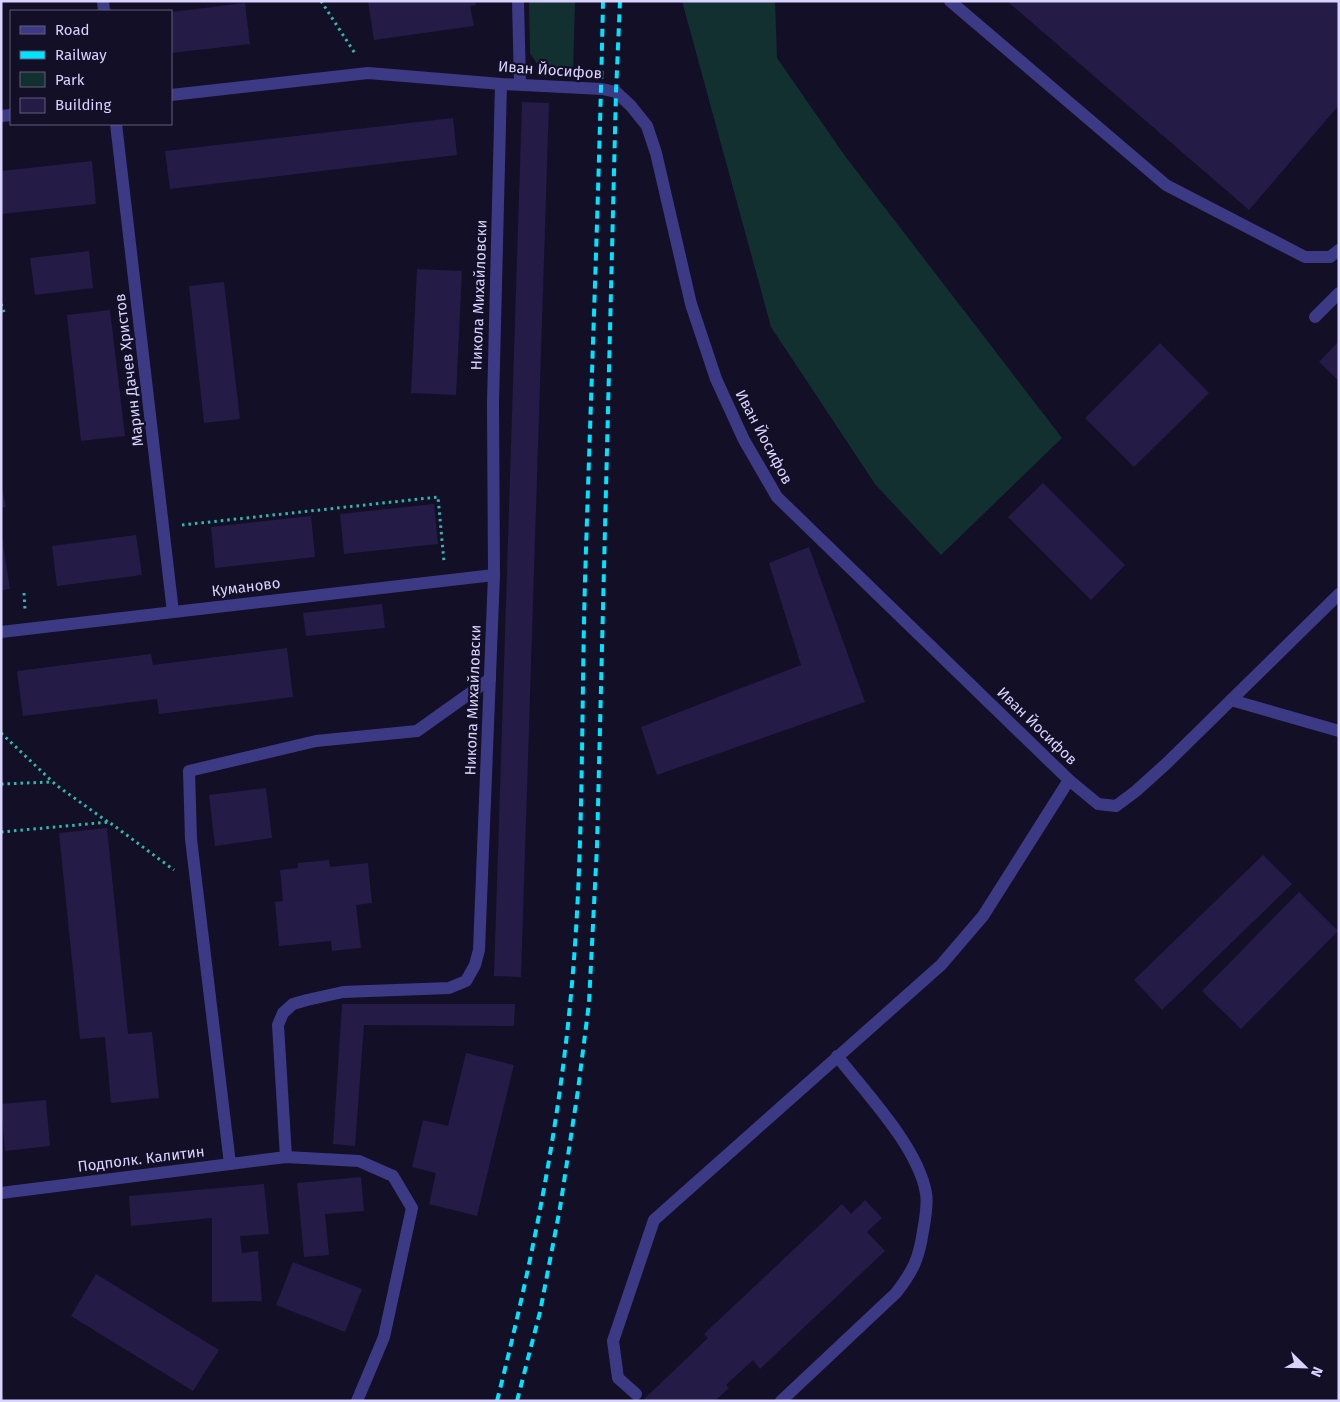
<svg xmlns="http://www.w3.org/2000/svg" width="1340" height="1402" font-family="'Fira Sans',sans-serif">
	<rect width="100%" height="100%" fill="#130f26"/>
	<g fill="#12302f">
		<polygon points="529,1 575,1 573,73 553,75 538,65 530,53"/>
		<polygon points="682,1 775,1 777,58 845,156 1062,438 941,555 875,484 771,327"/>
	</g>
	<g fill="#241b47">
		<polygon points="368,1 475,1 476,5 470,6 474,26 374,40"/>
		<polygon points="1007,1 1339,1 1339,105 1249,210"/>
		<polygon points="245,3 250,44 171,53 171,12"/>
		<polygon points="522,102 549,103 521,977 494,976"/>
		<polygon points="453,118 457,155 170,189 165,151"/>
		<polygon points="92,161 96,204 1,214 1,171"/>
		<polygon points="89,251 93,288 35,295 30,258"/>
		<polygon points="417,269 462,271 456,395 411,393"/>
		<polygon points="224,282 240,419 204,423 189,286"/>
		<polygon points="110,310 125,436 81,441 67,315"/>
		<polygon points="1339,341 1339,381 1319,362"/>
		<polygon points="1160,343 1209,393 1134,467 1085,418"/>
		<polygon points="1043,483 1125,565 1091,600 1008,517"/>
		<polygon points="1,484 6,507 1,508"/>
		<polygon points="434,504 438,544 344,554 340,514"/>
		<polygon points="311,516 315,557 215,568 211,527"/>
		<polygon points="1,531 10,589 1,590"/>
		<polygon points="136,535 142,575 57,586 52,546"/>
		<polygon points="809,547 865,702 657,775 641,727 801,665 769,563"/>
		<polygon points="382,604 385,628 306,636 303,613"/>
		<polygon points="287,648 293,697 159,714 157,699 23,716 17,671 151,654 153,665"/>
		<polygon points="266,788 272,838 215,846 209,795"/>
		<polygon points="107,828 128,1034 152,1032 159,1098 111,1103 105,1037 80,1039 59,833"/>
		<polygon points="1263,855 1292,884 1162,1010 1134,980"/>
		<polygon points="329,860 330,867 368,863 372,903 356,905 361,948 332,951 331,941 279,946 275,902 283,901 280,870 298,868 298,863"/>
		<polygon points="1299,892 1338,931 1241,1029 1202,991"/>
		<polygon points="342,1004 515,1004 514,1026 364,1025 355,1146 333,1144"/>
		<polygon points="466,1053 514,1065 477,1216 429,1204 436,1173 412,1167 423,1120 448,1126"/>
		<polygon points="46,1100 50,1146 5,1151 1,1104"/>
		<polygon points="361,1177 364,1211 325,1214 329,1255 304,1257 297,1183"/>
		<polygon points="264,1184 269,1234 240,1236 242,1253 258,1251 262,1301 212,1302 212,1218 131,1226 129,1196"/>
		<polygon points="865,1200 882,1218 867,1232 885,1251 760,1369 753,1360 726,1385 729,1388 715,1401 642,1401 708,1338 704,1334 842,1204 851,1214"/>
		<polygon points="293,1262 362,1289 345,1332 276,1305"/>
		<polygon points="96,1274 219,1350 193,1391 71,1316"/>
	</g>
	<g fill="none" stroke-linecap="round" stroke-linejoin="round">
		<g stroke="#2fb8b0" stroke-width="3" stroke-dasharray="2.5 4" stroke-linecap="butt">
			<polyline points="321,1 356,55"/>
			<polyline points="1,304 4,312"/>
			<polyline points="182,525 438,497 444,562"/>
			<polyline points="24,593 25,610"/>
			<polyline points="1,733 56,785 108,822"/>
			<polyline points="1,784 51,782"/>
			<polyline points="1,832 109,822 174,870"/>
		</g>
		<g stroke="#3d3a85" stroke-width="12">
			<polyline points="103,1 104,11"/>
			<polyline points="518,1 520,84"/>
			<polyline points="950,1 1166,185 1305,257 1330,257 1339,250"/>
			<polyline points="171,95 368,73 501,84 602,89 616,92 631,106 647,126 656,153 691,304 716,379 744,440 777,497 1069,780 1098,804 1116,806 1136,791 1167,763 1339,594"/>
			<polyline points="1,116 11,115"/>
			<polyline points="116,124 173,612"/>
			<polyline points="1315,317 1339,293"/>
			<polyline points="1,632 494,575"/>
			<polyline points="1231,700 1339,731"/>
			<polyline points="286,1157 278,1025 283,1013 293,1004 307,1000 343,992 449,988 466,981 475,965 479,950 494,575 493,403 501,84"/>
			<polyline points="230,1164 191,839 189,771 316,741 417,731 490,679"/>
			<polyline points="1,1193 286,1157 359,1161 393,1176 412,1208 384,1337 357,1401"/>
			<polyline points="636,1394 618,1378 613,1341 654,1220 941,965 983,916 1069,780"/>
			<path d="M781 1401 896 1293C913 1271 919 1259 923 1231 925 1220 928 1205 926 1193 918 1147 866 1093 837 1056"/>
		</g>
		<g stroke="#00e5ff" stroke-width="4" stroke-dasharray="8 6" stroke-linecap="butt">
			<path d="M497 1401C530 1271 557 1139 570 1005 584 864 581 722 585 581 591 388 599 195 603 1"/>
			<polyline points="517,1401 540,1312 560,1208 578,1090 589,1003 597,846 616,92 620,1"/>
		</g>
	</g>
	<g text-anchor="middle" dominant-baseline="central" stroke-width="4.5" stroke-linejoin="round" paint-order="stroke">
		<g font-size="15" fill="#d9d4ff" stroke="#130f26">
			<text transform="translate(550 70) rotate(4)">Иван Йосифов</text>
			<text transform="translate(479 295) rotate(-88)">Никола Михайловски</text>
			<text transform="translate(129 370) rotate(-97)">Марин Дачев Христов</text>
			<text transform="translate(764 437) rotate(62)">Иван Йосифов</text>
			<text transform="translate(246 587) rotate(-7)">Куманово</text>
			<text transform="translate(473 700) rotate(-88)">Никола Михайловски</text>
			<text transform="translate(1037 726) rotate(44)">Иван Йосифов</text>
			<text transform="translate(141 1159) rotate(-7)">Подполк. Калитин</text>
		</g>
	</g>
	<rect width="1340" height="1402" fill="none" stroke="#d9d4ff" stroke-width="5"/>
	<rect x="10" y="10" width="162" height="115" fill="#130f26" stroke="#625e7d"/>
	<rect x="20" y="26" width="25" height="8" fill="#3d3a85" stroke="#625e7d"/>
	<text x="55" y="35" font-size="15" fill="#d9d4ff">Road</text>
	<rect x="20" y="51" width="25" height="8" fill="#00e5ff" stroke="#625e7d"/>
	<text x="55" y="60" font-size="15" fill="#d9d4ff">Railway</text>
	<rect x="20" y="72" width="25" height="15" fill="#12302f" stroke="#625e7d"/>
	<text x="55" y="85" font-size="15" fill="#d9d4ff">Park</text>
	<rect x="20" y="98" width="25" height="15" fill="#241b47" stroke="#625e7d"/>
	<text x="55" y="110" font-size="15" fill="#d9d4ff">Building</text>
	<g transform="translate(1305 1367) rotate(113)" stroke="#130f26" stroke-width="4" paint-order="stroke">
	<path d="M0-4L9 19L0 12L-9 19Z" fill="#d9d4ff"/>
	<text y="-8" font-size="14" font-weight="bold" text-anchor="middle" fill="#d9d4ff">N</text>
	</g>
</svg>
